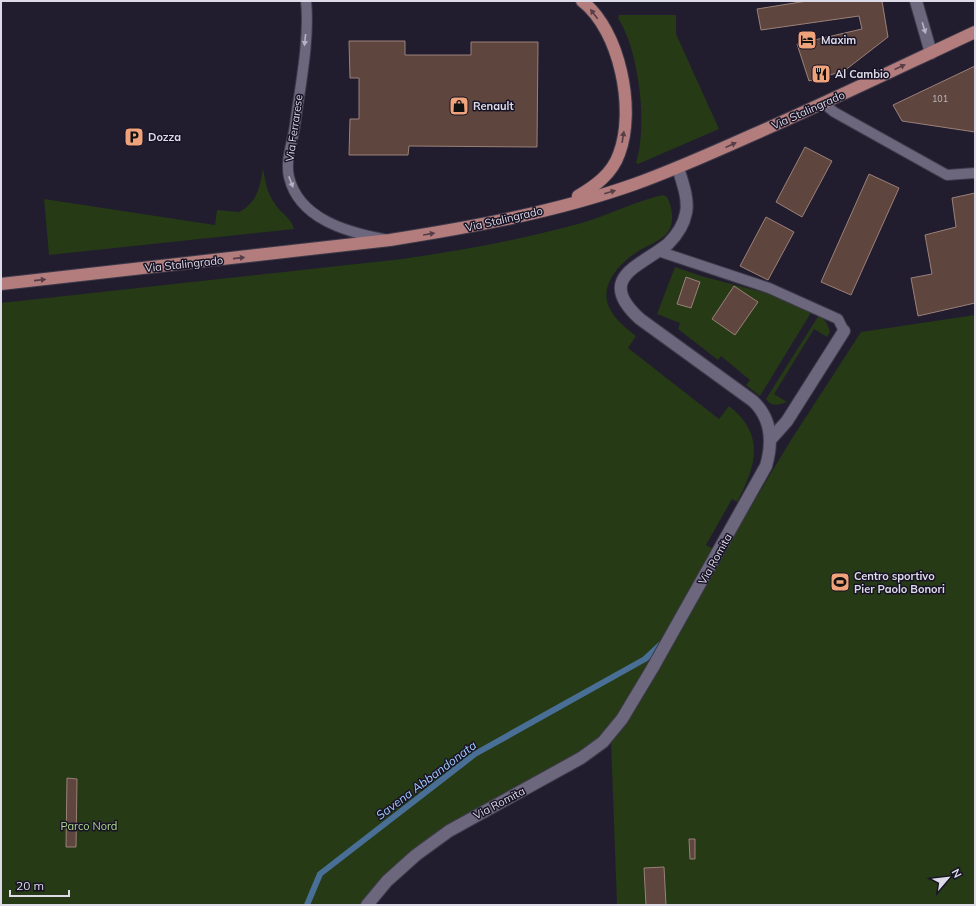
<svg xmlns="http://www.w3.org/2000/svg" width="976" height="906" font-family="Mulish,sans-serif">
	<rect width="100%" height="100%" fill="#211d2f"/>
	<g fill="#253a15">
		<path d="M619 15H676V34L719 129 638 164 636 163C648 126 639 50 618 18Z"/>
		<path d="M263 168C265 181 267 193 275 204 280 212 292 219 294 229L49 255 44 199 215 225 217 210 239 212C257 203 260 187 263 168Z"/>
		<path d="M663 195 667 197C672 206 675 222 668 232 661 241 646 246 637 252 620 263 599 285 609 307 614 319 626 328 636 336L628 348 719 419 729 406C766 435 756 466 737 502L732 499 706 545 712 548 663 638 645 659 567 703 663 650 660 656 791 440 861 332 975 315V905H617L611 741 619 724 603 742 449 831 367 905H1V303L402 259C464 250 524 239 585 222 611 214 636 201 663 195Z"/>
		<polygon points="675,267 701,276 770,294 812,311 760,396 746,385 750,380 721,356 718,360 678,329 680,323 657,314"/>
		<path d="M819 315C825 320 828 324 830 332L827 337 814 329 774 394 787 402C779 405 771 407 766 399Z"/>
	</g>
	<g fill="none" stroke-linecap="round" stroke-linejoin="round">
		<polyline stroke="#4a6f97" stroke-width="6" points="307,905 320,874 475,754 645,659 660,645"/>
	</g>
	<g fill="#5e463f" stroke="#9b8078">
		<polygon points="807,1 882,1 888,37 844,71 809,81 797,44 862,29 859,16 761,30 757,9"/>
		<polygon points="349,41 405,41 405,55 471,55 471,42 538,42 537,147 409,146 408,155 349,155 350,119 359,119 359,78 350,78"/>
		<polygon points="975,66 975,132 902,121 893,105"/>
		<polygon points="805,147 832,161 802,217 776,202"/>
		<polygon points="869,174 899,188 851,295 821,282"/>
		<polygon points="975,193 975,303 918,316 911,278 932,274 925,235 956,227 952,198"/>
		<polygon points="766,217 794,232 768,280 740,266"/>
		<polygon points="686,277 700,282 691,308 677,304"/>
		<polygon points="734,286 758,302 735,335 712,319"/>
		<polygon points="67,778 77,779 76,847 66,847"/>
		<polygon points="689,839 695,839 695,859 690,859"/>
		<polygon points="664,867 666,905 646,905 644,868"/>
	</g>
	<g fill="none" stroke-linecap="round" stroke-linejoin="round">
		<g stroke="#3d3a49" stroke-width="12">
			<g id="lane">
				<path d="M306 1C310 39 300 87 295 125 293 141 285 160 289 177 299 219 347 232 383 239"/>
				<polyline points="823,103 834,112 947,175 975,173"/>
				<polyline points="658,251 769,288 838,319 844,331"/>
			</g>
		</g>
		<g stroke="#3d3a49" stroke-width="14">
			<g id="street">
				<polyline points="916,1 931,53"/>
				<polyline points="771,439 787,421 844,331"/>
				<path d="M367 905 387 881 416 855 449 831 581 758 603 742 622 719 652 669 766 466C773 442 772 419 753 401L640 319C595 278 639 267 668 244 676 236 684 224 686 213 689 199 682 181 678 168"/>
			</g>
		</g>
		<g stroke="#3d3a49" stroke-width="14">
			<g id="primary">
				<path d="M578 196C595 186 612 174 619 154 636 110 620 30 582 1"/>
				<path d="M1 284 390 240C472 227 556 212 635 184 674 170 712 153 750 136 826 103 900 67 975 32"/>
			</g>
		</g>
		<use href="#lane" stroke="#6c677d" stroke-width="10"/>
		<use href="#street" stroke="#6c677d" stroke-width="12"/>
		<use href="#primary" stroke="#b37c7d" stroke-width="12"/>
	</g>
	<defs><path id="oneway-solid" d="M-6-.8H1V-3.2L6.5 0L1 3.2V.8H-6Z"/></defs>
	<g fill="#563d48">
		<use href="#oneway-solid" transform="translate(594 14) rotate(-127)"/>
		<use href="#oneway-solid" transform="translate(900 67) rotate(-25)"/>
		<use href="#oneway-solid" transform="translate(623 137) rotate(-81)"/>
		<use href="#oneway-solid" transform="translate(731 145) rotate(-24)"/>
		<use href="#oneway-solid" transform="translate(610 192) rotate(-16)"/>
		<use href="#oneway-solid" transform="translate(429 234) rotate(-9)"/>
		<use href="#oneway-solid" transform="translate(239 258) rotate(-6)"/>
		<use href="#oneway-solid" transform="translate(40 280) rotate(-6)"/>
	</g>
	<g fill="#b5b2c3">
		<use href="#oneway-solid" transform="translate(924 28) rotate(73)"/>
		<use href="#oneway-solid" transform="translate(305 40) rotate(96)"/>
		<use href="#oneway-solid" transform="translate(291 182) rotate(69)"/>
	</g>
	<defs>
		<g id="hotel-square" transform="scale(1)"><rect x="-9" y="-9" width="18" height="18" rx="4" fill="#f0a27a" stroke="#181325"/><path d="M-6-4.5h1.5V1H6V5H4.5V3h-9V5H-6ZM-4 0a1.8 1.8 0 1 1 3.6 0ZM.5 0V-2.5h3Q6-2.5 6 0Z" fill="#111"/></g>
		<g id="restaurant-square" transform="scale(1)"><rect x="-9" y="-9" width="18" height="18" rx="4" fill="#f0a27a" stroke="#181325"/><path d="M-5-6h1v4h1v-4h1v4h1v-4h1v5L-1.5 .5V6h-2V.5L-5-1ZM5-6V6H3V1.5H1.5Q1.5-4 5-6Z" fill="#111"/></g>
		<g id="shop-square" transform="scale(1)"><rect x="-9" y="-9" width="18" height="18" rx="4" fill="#f0a27a" stroke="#181325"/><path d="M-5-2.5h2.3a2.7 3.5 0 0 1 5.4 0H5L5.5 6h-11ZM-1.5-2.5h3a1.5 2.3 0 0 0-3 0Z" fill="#111"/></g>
		<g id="parking-square" transform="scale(1)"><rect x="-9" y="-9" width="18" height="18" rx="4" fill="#f0a27a" stroke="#181325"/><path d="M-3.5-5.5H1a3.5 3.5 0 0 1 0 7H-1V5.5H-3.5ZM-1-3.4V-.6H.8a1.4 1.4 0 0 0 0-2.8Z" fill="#111"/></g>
		<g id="stadium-square" transform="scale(1)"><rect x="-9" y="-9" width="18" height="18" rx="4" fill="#f0a27a" stroke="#181325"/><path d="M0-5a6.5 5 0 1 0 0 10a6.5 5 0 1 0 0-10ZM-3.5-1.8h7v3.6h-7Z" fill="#111"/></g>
	</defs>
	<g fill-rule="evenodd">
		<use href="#hotel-square" x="807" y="40"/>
		<use href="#restaurant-square" x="821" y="74"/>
		<use href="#shop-square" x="459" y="106"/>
		<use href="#parking-square" x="134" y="137"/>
		<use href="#stadium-square" x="840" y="582"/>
	</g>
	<g text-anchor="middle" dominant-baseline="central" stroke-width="3" stroke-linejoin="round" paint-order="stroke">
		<g font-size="9" fill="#bdb6be">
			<text x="940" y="98">101</text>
		</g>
		<g font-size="11" font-weight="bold" fill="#dddbe8" stroke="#181325" text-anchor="start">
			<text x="821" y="40">Maxim</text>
			<text x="835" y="74">Al Cambio</text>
			<text x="473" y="106">Renault</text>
			<text x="148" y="137">Dozza</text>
			<text x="854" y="576">Centro sportivo<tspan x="854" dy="13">Pier Paolo Bonori</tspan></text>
		</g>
		<g font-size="11" fill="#dddbe8" stroke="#181325">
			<text transform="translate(808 110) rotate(-24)">Via Stalingrado</text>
			<text transform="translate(294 128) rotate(-82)">Via Ferrarese</text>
			<text transform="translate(504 219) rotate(-13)">Via Stalingrado</text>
			<text transform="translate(184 264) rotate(-6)">Via Stalingrado</text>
			<text transform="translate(715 559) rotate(-61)">Via Romita</text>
			<text transform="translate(499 803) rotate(-28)">Via Romita</text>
		</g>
		<g font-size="11" fill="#afd991" stroke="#181325">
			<text x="89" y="826">Parco Nord</text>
		</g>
		<g font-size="12" font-style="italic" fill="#9ecafc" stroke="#181325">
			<text transform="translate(426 780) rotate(-37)">Savena Abbandonata</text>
		</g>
	</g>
	<rect width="976" height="906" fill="none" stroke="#dddbe8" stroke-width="4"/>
	<g transform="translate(948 878) rotate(62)" stroke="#181325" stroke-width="3" paint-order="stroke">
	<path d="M0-3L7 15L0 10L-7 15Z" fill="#dddbe8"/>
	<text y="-6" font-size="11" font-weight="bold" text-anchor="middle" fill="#dddbe8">N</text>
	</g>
	<path d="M10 890v6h59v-6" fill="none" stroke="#dddbe8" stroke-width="2"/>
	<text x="16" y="890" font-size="12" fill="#dddbe8" stroke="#181325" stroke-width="3" paint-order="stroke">20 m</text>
</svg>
